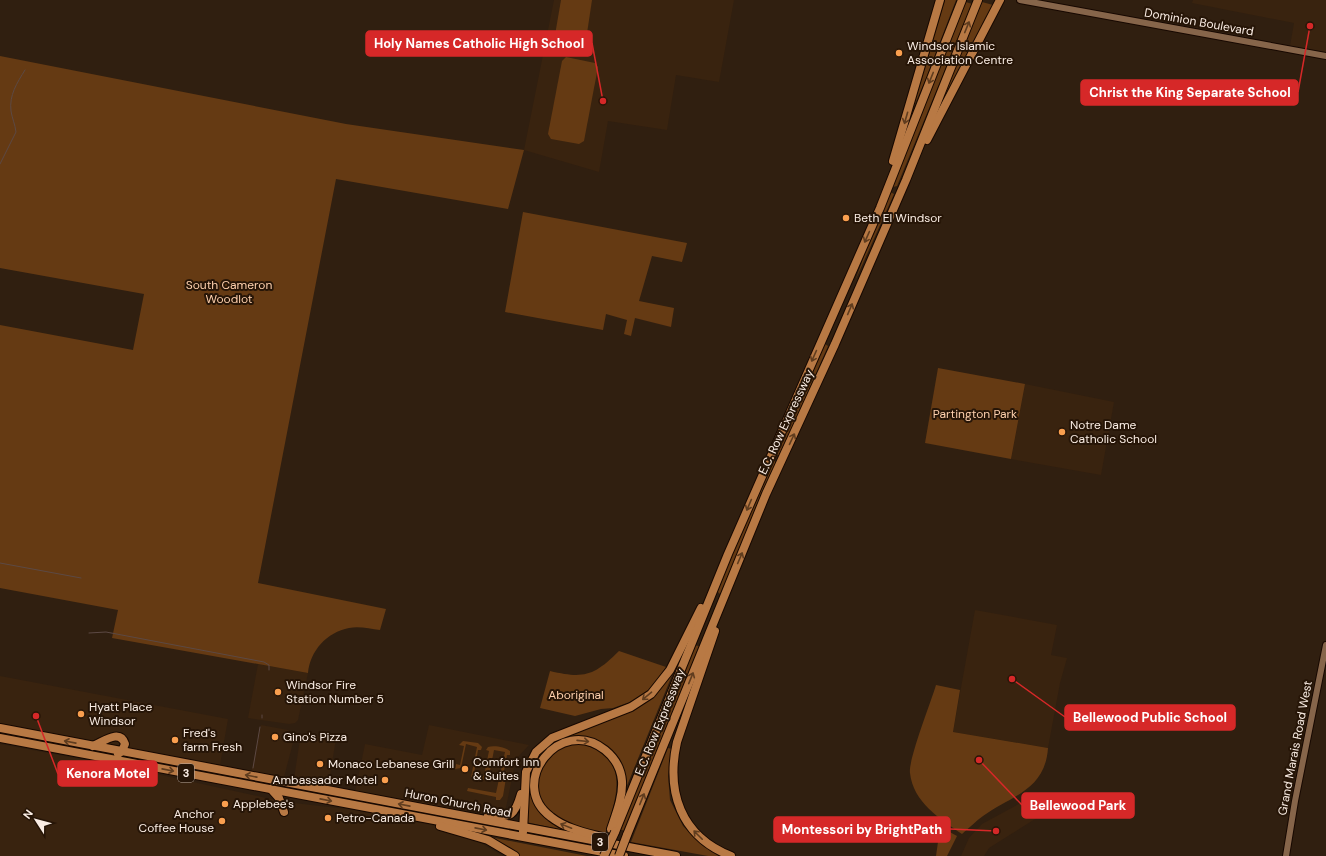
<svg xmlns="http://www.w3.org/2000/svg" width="1326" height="856" font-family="'DM Sans',sans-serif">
	<rect width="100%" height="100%" fill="#301f10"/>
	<g fill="#39230f">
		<polygon points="554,0 734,0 719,82 676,75 667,130 608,121 599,172 524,150"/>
		<polygon points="1193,0 1326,0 1326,53 1290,46 1294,23 1192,3"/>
		<polygon points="1025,384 1114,402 1101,475 1011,459"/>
		<polygon points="975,610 1057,625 1051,655 1067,658 1060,683 1048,748 953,732"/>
		<polygon points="258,664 308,673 298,720 295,723 289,724 248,718"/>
		<polygon points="0,676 228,719 220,765 192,760 182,760 0,726"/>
		<polygon points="261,725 288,730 293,734 294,739 284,777 280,779 251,773"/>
		<polygon points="429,725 529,745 516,759 505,812 497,815 410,803 355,793 365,744 422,755"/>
		<polygon points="306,733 336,739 328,787 297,782 294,779 300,739 302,735"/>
		<polygon points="0,744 129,768 285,802 355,810 442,827 467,835 503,856 0,856"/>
		<polygon points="1030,798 1043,814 989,848 984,856 961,856 969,838 982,824"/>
	</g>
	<g fill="#653a13">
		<polygon points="561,0 592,0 586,40 555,35"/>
		<polygon points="945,0 956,0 925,81 911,113"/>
		<polygon points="966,2 972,4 897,186 893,187 892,184"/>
		<polygon points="982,2 993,5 938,114 936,114"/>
		<path d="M0 56 346 124 524 150 508 209 336 179 258 583 386 609 380 630C370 629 360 626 349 628 327 632 310 651 308 673L112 638 118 610 0 588V325L133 350 144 294 0 268Z"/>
		<polygon points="566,57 595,63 598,67 584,141 579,144 551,139 548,134 562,61"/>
		<polygon points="888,191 894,194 855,281"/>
		<polygon points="523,212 687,243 682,262 652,256 639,301 674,308 671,327 635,318 631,336 624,334 627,320 606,314 603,330 505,312"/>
		<polygon points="825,344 828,346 780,455 775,455 790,417"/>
		<polygon points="938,368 1025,384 1011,459 925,443"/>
		<polygon points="770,460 774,460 776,464 720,594 716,590"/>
		<polygon points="693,645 699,646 625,831 619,829"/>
		<path d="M619 651 666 667 651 688 633 701 613 708 601 709 575 716 540 708 550 671C584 679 594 676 619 651Z"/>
		<path d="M677 663 624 793 617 759 580 738C570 743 551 748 543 754 527 766 528 801 541 814 547 820 560 824 563 830L526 822 527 782 536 755 556 738 628 712Z"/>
		<path d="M936 685 960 690 953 732 1048 748C1045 790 1013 795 983 816 976 821 969 828 962 834 940 819 913 802 910 773 908 760 931 702 936 685Z"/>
		<path d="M463 741 478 743 482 747 481 750H478L474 774 484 776 489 751 486 750 488 747C494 745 505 747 510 751V755H507L504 771 507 772 503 796 500 800H496V797L467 791 468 788 496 793 505 752 494 750 488 781 471 777 477 747 466 744 461 768 455 769 456 764 460 765 464 746 459 745Z"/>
		<path d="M577 743C631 755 618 794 605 834 588 829 568 826 552 816 529 801 535 763 556 749 561 746 570 745 577 743Z"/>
		<polygon points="668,748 672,749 668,776 670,800 683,826 702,845 725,856 708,856 631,842"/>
		<polygon points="946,830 957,836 947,856 936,856 938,842"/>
		<polygon points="480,835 587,856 517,856"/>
	</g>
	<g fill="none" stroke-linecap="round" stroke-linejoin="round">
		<g stroke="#5c4944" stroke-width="1">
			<path d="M0 164 16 132C15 124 12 118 11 111 9 95 17 83 25 70"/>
			<polyline points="0,563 81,578"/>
			<polyline points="89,633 106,632 264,662 269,665 269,670"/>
			<polyline points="262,718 262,715"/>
			<polyline points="253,768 260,727"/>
		</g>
		<g stroke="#170800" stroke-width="8">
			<g id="secondary">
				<polyline points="1020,0 1326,56"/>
				<polyline points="1286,856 1295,801 1326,645"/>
			</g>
		</g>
		<g stroke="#170800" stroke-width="10">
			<g id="highway">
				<polyline points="927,140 1000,0"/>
				<polyline points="893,161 940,0"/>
				<path d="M715 631 677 742C666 791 680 836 731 856"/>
				<polyline points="0,728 676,856"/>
				<polyline points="0,738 624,856"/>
				<path d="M93 746C103 742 120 728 125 744L122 751 118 754"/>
				<polyline points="271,789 279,798 284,812"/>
				<path d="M488 815C511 819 515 815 521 794"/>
				<polyline points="440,826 488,840 515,856"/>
				<polyline points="523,832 526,772 536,752 552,738 631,707 651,694 670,670 701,608"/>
				<polyline points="615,832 728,554 880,208 962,0"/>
				<polyline points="627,835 766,494 835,344 906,180 978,0"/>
				<path d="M605 838C587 833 566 829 551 817 506 784 560 714 605 750 615 758 621 769 622 781 623 797 616 814 611 829"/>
			</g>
		</g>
		<use href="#secondary" stroke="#86654a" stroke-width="6"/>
		<use href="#highway" stroke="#b87944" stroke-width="8"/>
		<g stroke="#170800" stroke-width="10" stroke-linecap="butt">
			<g id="highway-bridge">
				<polyline points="604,856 615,832"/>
				<polyline points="619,856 627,835"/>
			</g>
		</g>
		<use href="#highway-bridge" stroke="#b87944" stroke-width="8"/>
	</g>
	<defs><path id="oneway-shaft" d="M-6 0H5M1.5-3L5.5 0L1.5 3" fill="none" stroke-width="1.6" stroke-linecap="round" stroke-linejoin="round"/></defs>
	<g stroke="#603d1f">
		<use href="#oneway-shaft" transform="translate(967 27) rotate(-68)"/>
		<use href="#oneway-shaft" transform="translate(931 78) rotate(112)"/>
		<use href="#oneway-shaft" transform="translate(906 118) rotate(106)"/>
		<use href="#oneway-shaft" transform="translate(867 237) rotate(114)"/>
		<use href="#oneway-shaft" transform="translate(850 309) rotate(-67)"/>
		<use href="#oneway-shaft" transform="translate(814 356) rotate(114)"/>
		<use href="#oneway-shaft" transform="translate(792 439) rotate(-65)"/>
		<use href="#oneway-shaft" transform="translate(749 505) rotate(113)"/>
		<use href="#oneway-shaft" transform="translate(740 558) rotate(-67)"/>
		<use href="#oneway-shaft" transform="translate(691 678) rotate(-68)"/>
		<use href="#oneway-shaft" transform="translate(647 696) rotate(140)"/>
		<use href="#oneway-shaft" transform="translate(583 741) rotate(6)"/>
		<use href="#oneway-shaft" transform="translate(70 742) rotate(-169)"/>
		<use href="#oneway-shaft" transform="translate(168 770) rotate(11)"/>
		<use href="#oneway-shaft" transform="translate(251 776) rotate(-169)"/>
		<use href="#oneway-shaft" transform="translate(642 799) rotate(-68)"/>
		<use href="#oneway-shaft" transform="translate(326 800) rotate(11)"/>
		<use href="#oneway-shaft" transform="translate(404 805) rotate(-169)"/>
		<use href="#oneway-shaft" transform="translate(566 826) rotate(-158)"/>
		<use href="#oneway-shaft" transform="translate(481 829) rotate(11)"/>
		<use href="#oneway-shaft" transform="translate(698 835) rotate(-135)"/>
	</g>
	<g fill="#fa9f4f" stroke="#261507" stroke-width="1.5">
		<circle cx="899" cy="53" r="4"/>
		<circle cx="846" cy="218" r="4"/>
		<circle cx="1062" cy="432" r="4"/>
		<circle cx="278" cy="692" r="4"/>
		<circle cx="81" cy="714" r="4"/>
		<circle cx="275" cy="737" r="4"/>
		<circle cx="175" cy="740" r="4"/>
		<circle cx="320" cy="764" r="4"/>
		<circle cx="465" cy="769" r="4"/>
		<circle cx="385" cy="780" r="4"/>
		<circle cx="225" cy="804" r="4"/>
		<circle cx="328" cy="818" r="4"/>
		<circle cx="222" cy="821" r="4"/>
	</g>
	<g text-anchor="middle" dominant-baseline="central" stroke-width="4" stroke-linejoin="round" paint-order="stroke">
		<g fill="#261507" stroke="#baaca2" stroke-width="1">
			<rect x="178" y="764" width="16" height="18" rx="3"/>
			<rect x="592" y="833" width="16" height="18" rx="3"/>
		</g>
		<g font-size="11" font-weight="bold" fill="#faede4">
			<text x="186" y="773">3</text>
			<text x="600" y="842">3</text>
		</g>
		<g font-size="12" fill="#faede4" stroke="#261507">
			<text transform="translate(1199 22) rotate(10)">Dominion Boulevard</text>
			<text transform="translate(786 422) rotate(-65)">E.C. Row Expressway</text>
			<text transform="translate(660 722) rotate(-68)">E.C. Row Expressway</text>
			<text transform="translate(1295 748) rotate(-79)">Grand Marais Road West</text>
			<text transform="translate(458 803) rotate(11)">Huron Church Road</text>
		</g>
		<g font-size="12" fill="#faede4" stroke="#261507" text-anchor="start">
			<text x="907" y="46">Windsor Islamic<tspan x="907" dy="14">Association Centre</tspan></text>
			<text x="854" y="218">Beth El Windsor</text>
			<text x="1070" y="425">Notre Dame<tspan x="1070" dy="14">Catholic School</tspan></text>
			<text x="286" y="685">Windsor Fire<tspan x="286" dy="14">Station Number 5</tspan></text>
			<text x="89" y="707">Hyatt Place<tspan x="89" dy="14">Windsor</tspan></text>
			<text x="183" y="733">Fred's<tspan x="183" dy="14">farm Fresh</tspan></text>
			<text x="283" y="737">Gino's Pizza</text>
			<text x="473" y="762">Comfort Inn<tspan x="473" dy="14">&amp; Suites</tspan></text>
			<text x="328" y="764">Monaco Lebanese Grill</text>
			<text x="377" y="780" text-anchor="end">Ambassador Motel</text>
			<text x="233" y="804">Applebee's</text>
			<text x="214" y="814" text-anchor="end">Anchor<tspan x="214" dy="14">Coffee House</tspan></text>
			<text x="336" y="818">Petro-Canada</text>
		</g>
		<g font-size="12" fill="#fed0ad" stroke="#261507">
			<text x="229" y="285">South Cameron<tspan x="229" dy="14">Woodlot</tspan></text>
			<text x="975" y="414">Partington Park</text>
			<text x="576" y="695">Aboriginal</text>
		</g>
	</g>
	<path fill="none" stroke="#d62828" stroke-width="1.5" d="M603 101L592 43M1310 26L1298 92M1012 679L1065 717M36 716L58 774M979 760L1022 805M996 831L950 829"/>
	<g fill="#d62828" stroke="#261507" stroke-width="1.5">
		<circle cx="603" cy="101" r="4"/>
		<circle cx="1310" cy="26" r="4"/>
		<circle cx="1012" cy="679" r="4"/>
		<circle cx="36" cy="716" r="4"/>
		<circle cx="979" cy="760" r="4"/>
		<circle cx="996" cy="831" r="4"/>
	</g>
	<g fill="#d62828" stroke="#d62828" stroke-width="1.5">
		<rect x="366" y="31" width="226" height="25" rx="4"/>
		<rect x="1081" y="80" width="217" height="25" rx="4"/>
		<rect x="1065" y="705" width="170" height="25" rx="4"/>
		<rect x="58" y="761" width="99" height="25" rx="4"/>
		<rect x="1022" y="793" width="112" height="25" rx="4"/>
		<rect x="774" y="817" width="176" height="25" rx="4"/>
	</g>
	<g font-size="13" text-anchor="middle" font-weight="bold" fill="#fff">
		<text x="479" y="48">Holy Names Catholic High School</text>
		<text x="1190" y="97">Christ the King Separate School</text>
		<text x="1150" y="722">Bellewood Public School</text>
		<text x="108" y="778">Kenora Motel</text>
		<text x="1078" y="810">Bellewood Park</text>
		<text x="862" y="834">Montessori by BrightPath</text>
	</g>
	<g transform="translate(36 820) rotate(306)" stroke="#261507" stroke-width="3" paint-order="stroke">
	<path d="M0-3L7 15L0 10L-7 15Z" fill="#faede4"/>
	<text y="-6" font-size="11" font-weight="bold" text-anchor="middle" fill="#faede4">N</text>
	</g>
</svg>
